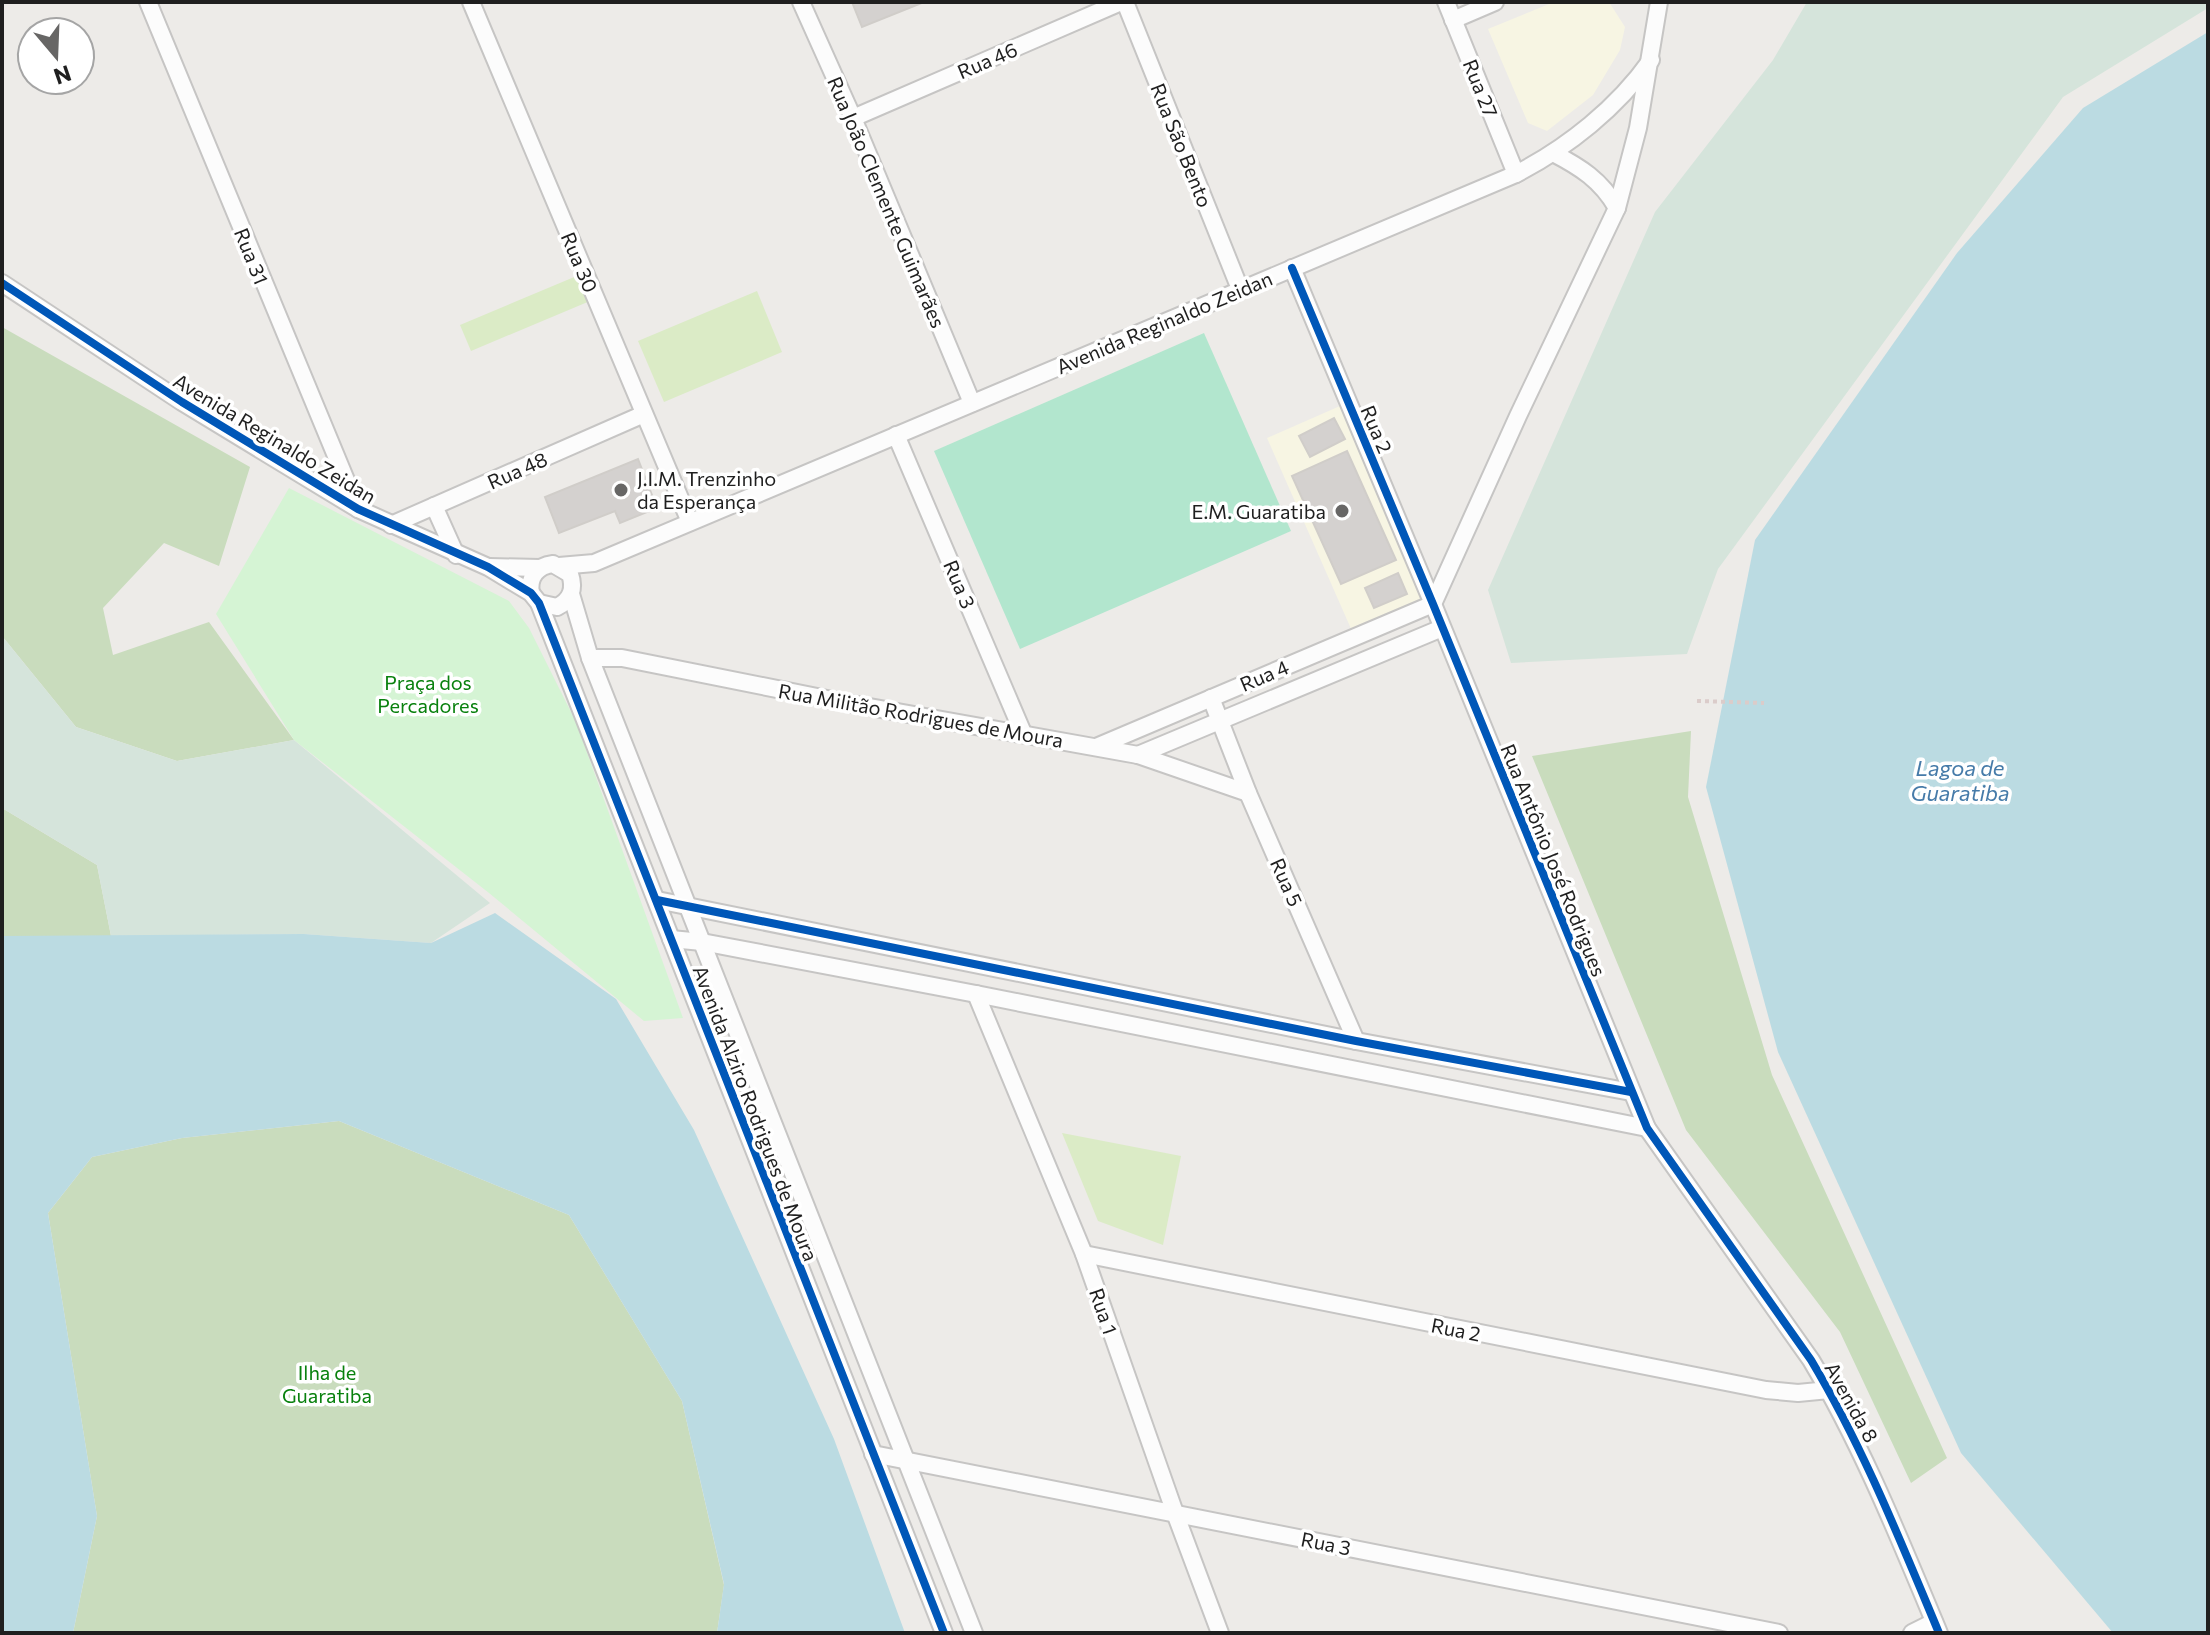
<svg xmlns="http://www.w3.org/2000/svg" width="2210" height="1635" font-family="Commissioner,sans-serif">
	<rect width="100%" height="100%" fill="#edebe8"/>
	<g fill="#f7f5e3">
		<polygon points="1554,2 1609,2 1625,27 1620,50 1593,95 1547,131 1528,123 1488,29"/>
		<polygon points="1340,406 1424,600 1352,631 1267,438"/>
	</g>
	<g fill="#dbebc6">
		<polygon points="579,275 590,301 471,351 460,325"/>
		<polygon points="757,291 782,352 664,402 638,341"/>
		<polygon points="1062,1133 1181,1156 1163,1245 1098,1221"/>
	</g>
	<g fill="#c9dcbd">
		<polygon points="2,327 250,467 219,566 164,543 103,608 113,655 209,622 294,740 177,761 76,727 2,636"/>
		<polygon points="1691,731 1688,797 1772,1075 1947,1458 1911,1483 1840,1332 1686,1130 1532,756"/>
		<polygon points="2,808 97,865 111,936 2,936"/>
		<polygon points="339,1121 569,1215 682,1401 724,1585 717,1633 73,1633 97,1516 48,1213 92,1157 182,1138"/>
	</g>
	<g fill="#d5e4db">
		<polygon points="1807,2 2208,2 2208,8 2063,97 1718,569 1687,654 1511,663 1488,590 1655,212 1773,60"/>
		<polygon points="2,636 76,727 177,761 294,740 490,903 431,943 304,934 111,936 97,865 2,808"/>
	</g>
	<polygon fill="#d5f4d4" points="289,488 509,601 529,628 576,722 683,1018 644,1021 489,893 294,740 216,614"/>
	<polygon fill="#b2e6ce" points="1204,333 1291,531 1020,649 934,451"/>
	<g fill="#bbdbe2">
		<polygon points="2208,32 2208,1633 2113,1633 1961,1453 1778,1052 1706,787 1755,540 1957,253 2083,108"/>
		<polygon points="495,913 616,999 694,1130 834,1439 905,1633 717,1633 724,1584 682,1401 569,1215 339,1121 182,1138 92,1157 48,1213 97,1516 73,1633 2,1633 2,936 304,934 431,943"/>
	</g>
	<g fill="#d4d1cf" stroke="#d0cdc9" stroke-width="2">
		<polygon points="852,2 924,2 862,27"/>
		<polygon points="1334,418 1345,439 1310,457 1299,436"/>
		<polygon points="1347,451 1396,560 1341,584 1292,476"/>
		<polygon points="638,459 657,508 620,523 615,511 559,533 545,497"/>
		<polygon points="1398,573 1407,594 1374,608 1365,588"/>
	</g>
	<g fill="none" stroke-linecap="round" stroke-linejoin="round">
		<g stroke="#c6c5c4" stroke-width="20">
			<g id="minor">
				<polyline points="148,2 358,509"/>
				<polyline points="471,2 690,522"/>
				<polyline points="801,2 853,118 972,403"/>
				<polyline points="1125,2 1240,289"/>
				<polyline points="1446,2 1516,174"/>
				<polyline points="1453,20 1495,2"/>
				<polyline points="853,118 1121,2"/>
				<path d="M1553 153C1580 167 1601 180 1617 208"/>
				<path d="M1292 268 1433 604 1647 1128 1811 1360C1863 1447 1900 1540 1939 1633"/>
				<polyline points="2,283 182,402 358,509 488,567 531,593 539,603 944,1633"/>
				<polyline points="896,435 1023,733"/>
				<polyline points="434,506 456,555"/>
				<polyline points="391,525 644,414"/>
				<path d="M559 566 594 563 1516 174C1568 147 1617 108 1651 60"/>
				<polyline points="489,567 540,568"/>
				<path d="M531 593C528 577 537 566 553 564L570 574C575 589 571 600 557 607L539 603"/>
				<polyline points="571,594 590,658 974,1633"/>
				<polyline points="1433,604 1518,416 1617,208 1638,128 1659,2"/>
				<polyline points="590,658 622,658 847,703 1138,755 1248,793"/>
				<polyline points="1211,698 1248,793 1356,1041"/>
				<polyline points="1096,747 1433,604"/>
				<polyline points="1138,755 1442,628"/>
				<polyline points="657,900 1356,1041 1631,1092"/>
				<polyline points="671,939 702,942 976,994 1647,1128"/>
				<polyline points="976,994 1084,1254 1175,1513 1220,1633"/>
				<polyline points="1084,1254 1766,1390 1798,1393 1829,1390"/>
				<polyline points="873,1454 1779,1633"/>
				<polyline points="1912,1633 1934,1622"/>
			</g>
		</g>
		<polyline stroke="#dbccca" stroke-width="4" stroke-dasharray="4 4" stroke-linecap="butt" points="1697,701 1764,703"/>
		<use href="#minor" stroke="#fcfcfc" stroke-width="16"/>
		<g stroke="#fff" stroke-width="13">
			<g id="cycleway">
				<path d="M1292 268 1433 604 1647 1128 1811 1360C1863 1447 1900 1540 1939 1633"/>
				<polyline points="2,283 182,402 358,509 488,567 531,593 539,603 944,1633"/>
				<polyline points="657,900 1356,1041 1631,1092"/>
			</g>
		</g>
		<use href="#cycleway" stroke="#0057b8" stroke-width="8"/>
	</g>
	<g fill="#676665" stroke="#fff" stroke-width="3">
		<circle cx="621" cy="490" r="8"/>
		<circle cx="1342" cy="511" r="8"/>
	</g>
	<g text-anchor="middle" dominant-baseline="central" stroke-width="7" stroke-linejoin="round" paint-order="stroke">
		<g font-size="20" fill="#1f1f1f" stroke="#fff">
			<text transform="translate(987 60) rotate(-23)">Rua 46</text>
			<text transform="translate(1481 88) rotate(68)">Rua 27</text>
			<text transform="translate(1182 145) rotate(68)">Rua São Bento</text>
			<text transform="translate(887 202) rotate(67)">Rua João Clemente Guimarães</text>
			<text transform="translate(252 256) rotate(68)">Rua 31</text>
			<text transform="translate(580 262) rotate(67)">Rua 30</text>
			<text transform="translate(1164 322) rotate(-23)">Avenida Reginaldo Zeidan</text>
			<text transform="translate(1377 429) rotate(67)">Rua 2</text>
			<text transform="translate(275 438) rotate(31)">Avenida Reginaldo Zeidan</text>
			<text transform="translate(517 470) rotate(-24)">Rua 48</text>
			<text transform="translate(960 584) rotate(67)">Rua 3</text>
			<text transform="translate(1264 675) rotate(-23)">Rua 4</text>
			<text transform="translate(921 715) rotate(10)">Rua Militão Rodrigues de Moura</text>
			<text transform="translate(1554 860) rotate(68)">Rua Antônio José Rodrigues</text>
			<text transform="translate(1287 882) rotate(66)">Rua 5</text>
			<text transform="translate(756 1113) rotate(69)">Avenida Alziro Rodrigues de Moura</text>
			<text transform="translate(1104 1311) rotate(71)">Rua 1</text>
			<text transform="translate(1456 1329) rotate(11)">Rua 2</text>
			<text transform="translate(1852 1402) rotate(61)">Avenida 8</text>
			<text transform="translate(1326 1543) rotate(11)">Rua 3</text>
		</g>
		<g font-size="20" fill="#1f1f1f" stroke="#fff" text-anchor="start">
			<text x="637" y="478">J.I.M. Trenzinho<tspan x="637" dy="23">da Esperança</tspan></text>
			<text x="1326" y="511" text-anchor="end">E.M. Guaratiba</text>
		</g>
		<g font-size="20" fill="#09810e" stroke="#fff">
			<text x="428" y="682">Praça dos<tspan x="428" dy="23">Percadores</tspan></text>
			<text x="327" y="1372">Ilha de<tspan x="327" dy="23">Guaratiba</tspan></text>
		</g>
		<g font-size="22" font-style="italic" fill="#467ba9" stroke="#fff">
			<text x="1960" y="767">Lagoa de<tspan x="1960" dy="25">Guaratiba</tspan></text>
		</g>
	</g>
	<rect width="2210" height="1635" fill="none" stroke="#1f1f1f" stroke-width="8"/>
	<g transform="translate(56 56) rotate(161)"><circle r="38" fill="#ffffff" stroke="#a5a5a5" stroke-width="2"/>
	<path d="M0-6L14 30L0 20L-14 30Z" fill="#676665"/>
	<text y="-12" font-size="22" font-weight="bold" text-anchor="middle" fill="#1f1f1f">N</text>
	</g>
</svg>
